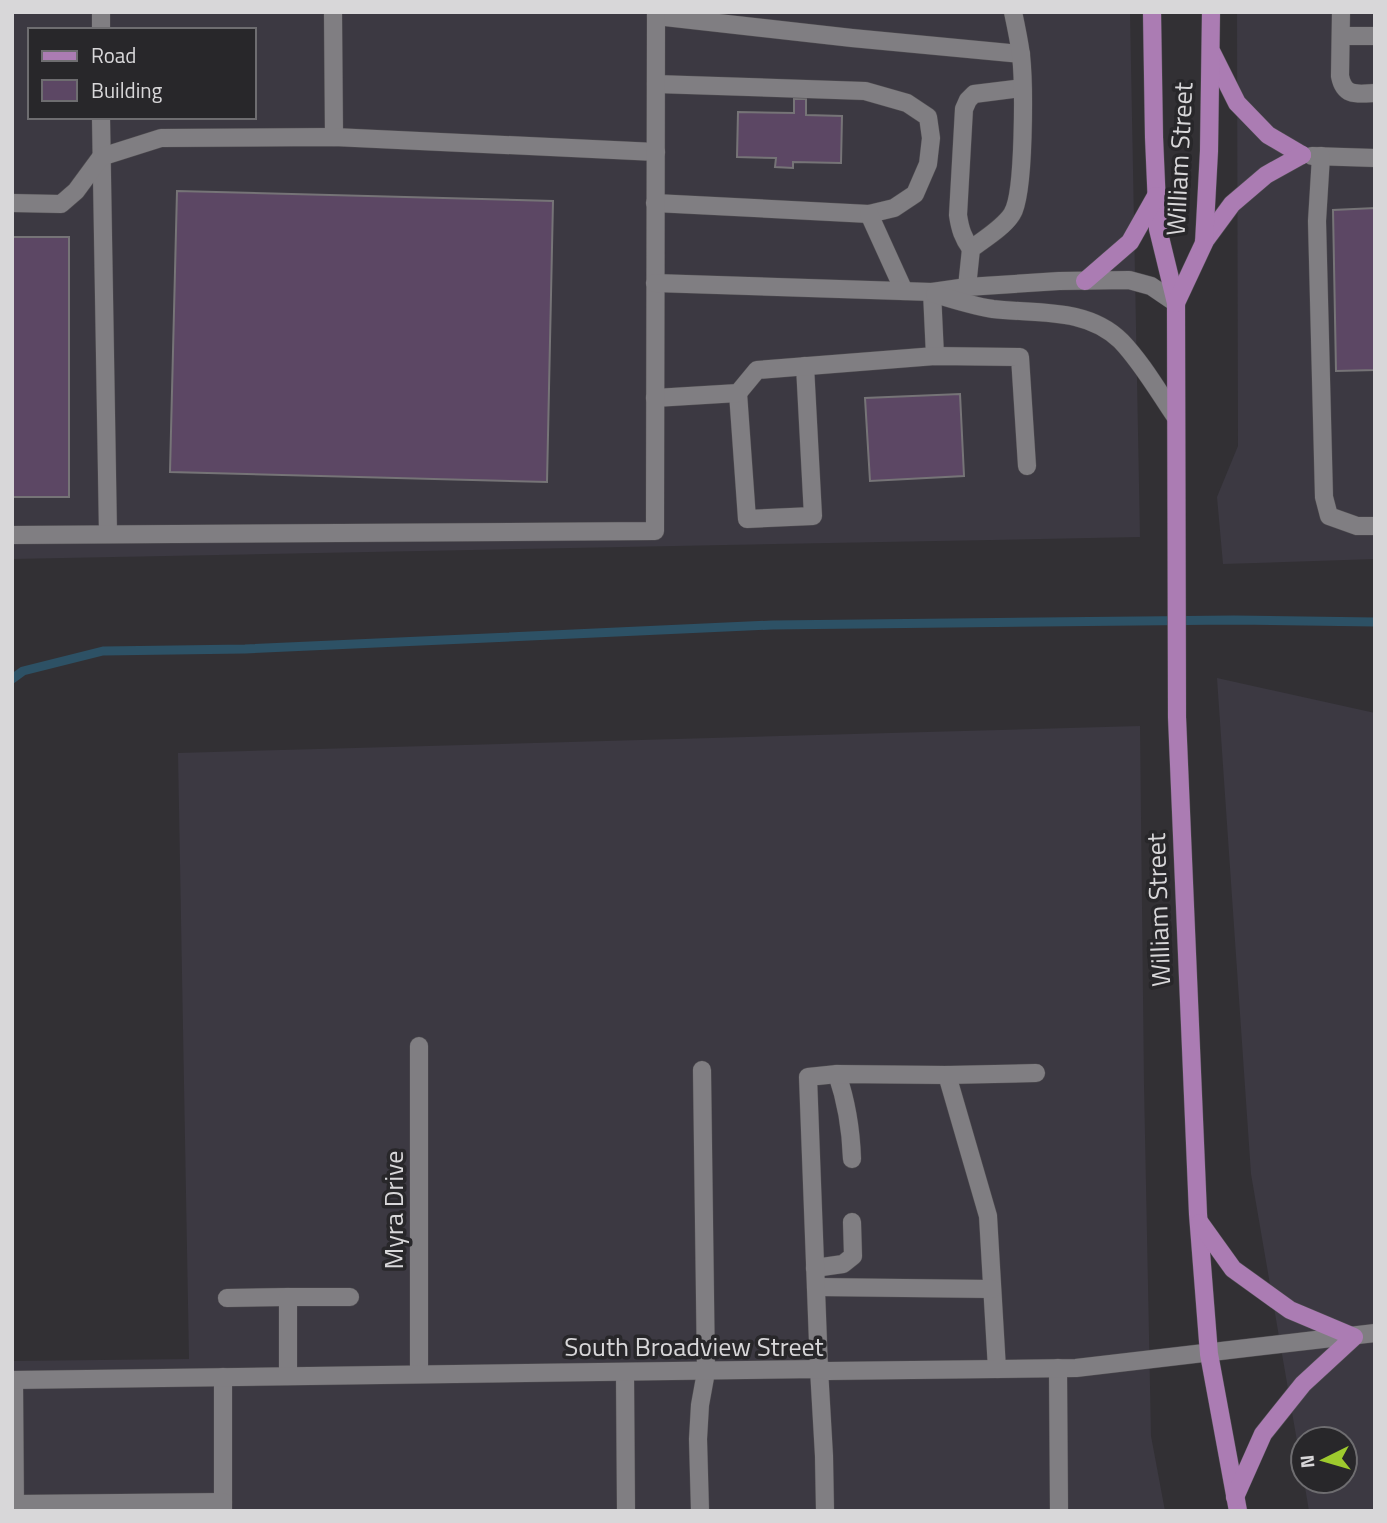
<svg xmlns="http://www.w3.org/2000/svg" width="1387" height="1523" font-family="'Titillium Web',sans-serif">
	<rect width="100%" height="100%" fill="#323034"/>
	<g fill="#3c3942" fill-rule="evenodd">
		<path d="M12 12H1130L1140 537 12 559ZM30 30H254V117H30Z"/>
		<polygon points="1237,12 1375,12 1375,559 1223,564 1217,497 1238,446"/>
		<polygon points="1217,678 1375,713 1375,1511 1309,1511 1304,1481 1345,1481 1345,1439 1303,1439 1303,1476 1251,1174"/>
		<polygon points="1140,726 1144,1085 1151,1436 1165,1511 12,1511 12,1361 189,1359 178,753"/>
	</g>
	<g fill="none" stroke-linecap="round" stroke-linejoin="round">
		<polyline stroke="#2d5165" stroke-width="9" points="12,679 23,671 103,651 245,649 772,625 1234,620 1375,622"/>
	</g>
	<g fill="#5c4764" stroke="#767477" stroke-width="2">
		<polygon points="794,99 806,99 806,115 842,116 841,163 793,162 793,168 775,167 776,158 737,157 738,112 794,113"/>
		<polygon points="177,191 553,201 547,482 170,472"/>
		<polygon points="1375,208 1375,370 1336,371 1333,210"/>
		<rect x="12" y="237" width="57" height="260"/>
		<polygon points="960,394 964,476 870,481 865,398"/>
	</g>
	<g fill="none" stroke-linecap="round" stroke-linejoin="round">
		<g stroke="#4f4d51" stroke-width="19">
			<g id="lane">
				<polyline points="101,12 101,30"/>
				<polyline points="333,12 334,137"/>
				<path d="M1341 12 1340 76C1344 97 1357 94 1375 93"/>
				<polyline points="656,16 852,38 1021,54"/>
				<polyline points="1341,36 1375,36"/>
				<polyline points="101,117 108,534"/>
				<polyline points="1312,156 1375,158"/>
				<polyline points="1321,156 1317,221 1324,497 1329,516 1357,526 1375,526"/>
				<polyline points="12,203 61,204 76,191 101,157 161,138 334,137 656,152"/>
				<polyline points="655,203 869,214 894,208 915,194 928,164 931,138 928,117 907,103 865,91 656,84"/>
				<polyline points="869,214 904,291"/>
				<path d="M971 249C963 238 960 229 958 215L964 109 968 100 974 94 1022 88"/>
				<path d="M967 287 971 249C984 239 1003 228 1012 214 1025 194 1024 82 1021 55 1019 40 1016 26 1013 12"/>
				<polyline points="932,292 935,356"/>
				<polyline points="738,393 747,519 813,516 805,366"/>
				<polyline points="655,398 738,393 757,370 935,356 1020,357 1027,466"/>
				<polyline points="12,535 655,531 656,12"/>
				<path d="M837 1074C847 1103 851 1129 852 1159"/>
				<polyline points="947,1075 988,1216 997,1369"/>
				<polyline points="815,1268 843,1264 853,1256 852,1222"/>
				<polyline points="816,1287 992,1289"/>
				<polyline points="227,1298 288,1297"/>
				<polyline points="1058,1368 1059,1511"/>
				<polyline points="625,1373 626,1511"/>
				<polyline points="288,1376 288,1297 350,1297"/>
				<polyline points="223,1377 223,1511"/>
				<polyline points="14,1380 15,1511"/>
				<polyline points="15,1504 223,1502"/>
				<polyline points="700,1511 698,1439 700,1405 706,1372 702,1070"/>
				<polyline points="825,1511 824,1456 819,1369 808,1077 837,1074 947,1075 1036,1073"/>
			</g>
		</g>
		<g stroke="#4f4d51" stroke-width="19">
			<g id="street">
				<polyline points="655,283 932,292 967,287 1059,281 1129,280 1151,286 1176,303"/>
				<path d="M935 294C954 300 973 306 993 309 1036 314 1087 307 1121 341 1142 363 1158 391 1175 416"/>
				<polyline points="419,1374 419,1046"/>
				<polyline points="12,1380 819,1369 828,1371 1076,1368 1375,1333"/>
			</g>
		</g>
		<g stroke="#4f4d51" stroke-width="19">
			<g id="primary">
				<polyline points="1152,12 1154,137 1158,229 1176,303 1177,717 1198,1214 1209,1354 1238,1511"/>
				<polyline points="1212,53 1237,103 1268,135 1302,155"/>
				<polyline points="1204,242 1232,204 1266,175 1302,155"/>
				<polyline points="1085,281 1130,242 1156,196"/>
				<polyline points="1176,303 1204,243 1209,151 1211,12"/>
				<polyline points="1200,1223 1233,1269 1290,1310 1354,1337 1303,1384 1263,1434 1235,1497"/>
			</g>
		</g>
		<use href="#lane" stroke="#807e82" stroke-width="18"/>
		<use href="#street" stroke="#807e82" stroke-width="18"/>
		<use href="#primary" stroke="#ab7cb3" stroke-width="18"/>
	</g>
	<g text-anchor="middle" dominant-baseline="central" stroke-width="7" stroke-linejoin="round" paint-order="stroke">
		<g font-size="26" fill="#d8d7d9" stroke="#28272a">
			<text transform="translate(1179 159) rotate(-87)">William Street</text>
			<text transform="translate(1158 910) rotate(-92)">William Street</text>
			<text transform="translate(393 1210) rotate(-90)">Myra Drive</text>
			<text x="694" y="1346">South Broadview Street</text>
		</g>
	</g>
	<rect width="1387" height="1523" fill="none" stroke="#d8d7d9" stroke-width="28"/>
	<rect x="28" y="28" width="228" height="91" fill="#28272a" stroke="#6e6d70" stroke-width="2"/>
	<rect x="42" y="51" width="35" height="10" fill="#ab7cb3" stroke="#6e6d70" stroke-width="2"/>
	<text x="91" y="63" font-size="21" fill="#d8d7d9">Road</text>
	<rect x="42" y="80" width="35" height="21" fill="#5c4764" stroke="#6e6d70" stroke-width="2"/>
	<text x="91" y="98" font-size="21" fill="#d8d7d9">Building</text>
	<g transform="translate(1324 1460) rotate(265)"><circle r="33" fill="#28272a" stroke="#6e6d70" stroke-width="2"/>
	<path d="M0-5L12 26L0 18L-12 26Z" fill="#9eca2e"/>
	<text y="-10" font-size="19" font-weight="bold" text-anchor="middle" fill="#d8d7d9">N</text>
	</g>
</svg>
